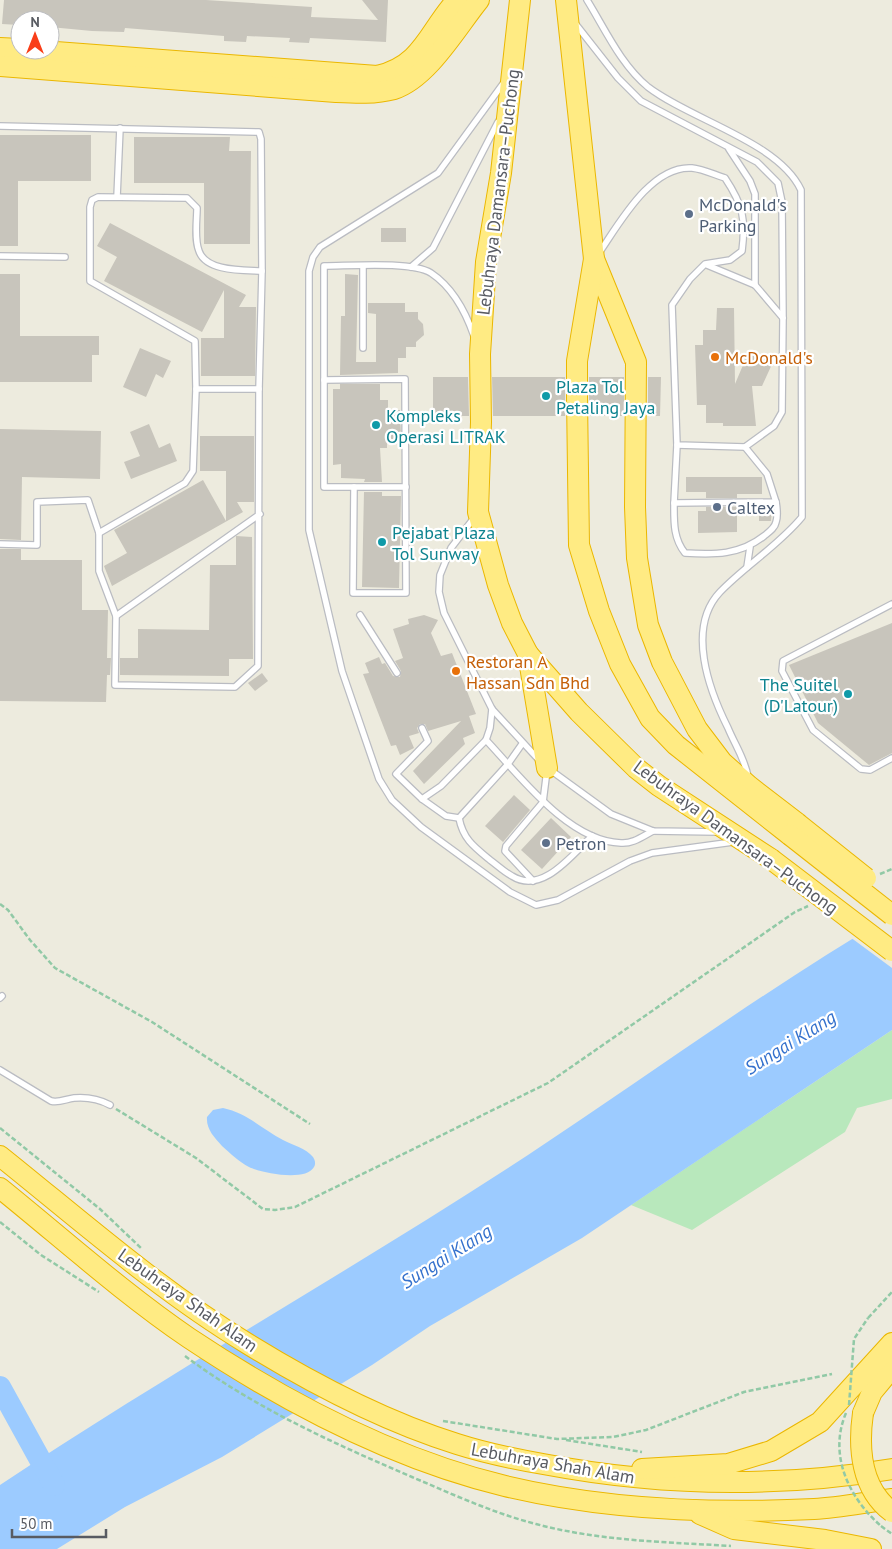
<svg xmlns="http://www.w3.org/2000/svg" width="892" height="1549" font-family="'PT Sans',sans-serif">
	<rect width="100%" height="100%" fill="#edebde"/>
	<polygon fill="#b8e8bc" points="892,1030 892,1099 857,1108 845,1132 692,1230 631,1205"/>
	<g fill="#9ccbff">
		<path d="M892 915V1030L582 1238 430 1326 372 1365 222 1457 125 1507 57 1549H0V1485C173 1370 354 1269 528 1155 649 1075 766 989 892 915Z"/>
		<path d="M223 1108C247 1113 262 1129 283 1140 292 1145 306 1148 313 1157 315 1160 316 1164 314 1167 306 1182 261 1173 249 1167 239 1162 230 1153 222 1146 214 1137 206 1129 207 1117L213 1110Z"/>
	</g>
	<polygon fill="#edebde" points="892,913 892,968 850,937"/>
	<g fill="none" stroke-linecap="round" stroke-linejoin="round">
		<polyline stroke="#9ccbff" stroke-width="22" points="0,1387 54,1485"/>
	</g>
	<g fill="#c8c5bc">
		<polygon points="4,0 206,0 312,7 311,17 378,20 362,0 388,0 386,42 310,38 309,43 289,42 290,38 247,36 246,42 224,41 224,36 125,28 124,32 92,31 50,27 50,20 20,20 20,25 2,24"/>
		<polygon points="0,135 91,135 91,181 18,181 18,246 0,246"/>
		<polygon points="134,137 230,137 229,151 251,151 250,244 204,244 204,183 134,183"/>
		<polygon points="110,223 246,295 239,307 256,307 255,376 201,376 201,338 224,338 224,290 202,332 104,281 117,257 97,246"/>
		<rect x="381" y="228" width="25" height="14"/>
		<polygon points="0,274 20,274 20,336 99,336 99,355 92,355 92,382 0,382"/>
		<polygon points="345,274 358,275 356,362 376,362 376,314 368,313 368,303 405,303 405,312 418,312 418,319 423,324 424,335 416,342 416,347 406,347 406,358 398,358 398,373 340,375 341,316 345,316"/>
		<polygon points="717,308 734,308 735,384 749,351 773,362 762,386 752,386 756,426 723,426 723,423 706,423 706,405 697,405 695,345 703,345 703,330 716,330"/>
		<polygon points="140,348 171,361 163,378 156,374 146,397 123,387"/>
		<polygon points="433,377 468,377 469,416 433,416"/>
		<polygon points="492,377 565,377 565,416 493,416"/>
		<rect x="589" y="377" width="35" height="39"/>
		<polygon points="648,377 661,377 660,416 648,416"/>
		<polygon points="340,384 380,384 380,400 388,400 388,410 400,410 401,439 387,439 387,448 380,448 382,482 364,482 365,479 341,478 341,464 333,465 333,389 340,389"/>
		<polygon points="149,424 159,448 170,443 177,461 131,479 124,462 140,456 130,432"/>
		<polygon points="0,429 101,431 100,479 22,477 21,540 0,539"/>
		<polygon points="200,436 254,436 254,502 237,502 243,512 112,586 104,566 127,553 114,530 203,480 226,521 226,471 200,471"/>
		<polygon points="686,477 762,477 762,494 737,494 737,498 706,498 706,492 686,492"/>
		<polygon points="364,492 382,492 382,496 401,496 399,588 362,587"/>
		<polygon points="706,507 737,507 737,532 698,533 698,511 706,511"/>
		<polygon points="759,508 772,508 771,521 759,521"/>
		<polygon points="236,536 252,537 253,659 229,659 229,676 120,675 120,658 138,658 138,629 209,630 210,565 236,565"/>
		<polygon points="0,549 21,549 21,560 82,560 82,610 108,610 107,658 111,658 110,675 107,675 106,702 0,701"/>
		<polygon points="424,615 438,620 431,633 441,656 452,653 476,714 469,716 475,733 463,738 465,744 424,784 413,771 461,721 428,731 425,724 420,724 417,728 419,733 409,736 414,748 400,755 396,745 391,746 363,674 369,673 365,663 379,657 382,664 385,663 393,676 400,677 401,671 395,661 403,658 393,629 409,624 408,619"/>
		<polygon points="892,623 892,753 869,765 818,723 789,665"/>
		<polygon points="262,673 268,681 255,691 248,683"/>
		<polygon points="514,795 530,810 503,842 485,826"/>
		<polygon points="551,818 571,837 542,869 521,850"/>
	</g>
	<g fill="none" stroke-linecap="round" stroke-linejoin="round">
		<g stroke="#babcc2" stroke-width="8">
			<g id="lane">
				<path d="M587 0C605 29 621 65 648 87 691 120 779 142 801 190L802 517C778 546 746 565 720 592 686 628 709 690 728 728 735 745 745 759 748 777"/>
				<path d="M574 22 618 78 641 101 757 162 778 183 782 202 783 318 782 412 774 426 745 447 677 445 672 305 690 279 705 264 730 260 742 251C746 219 743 205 725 178 715 175 703 169 692 168 651 165 619 224 599 253"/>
				<polyline points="505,81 438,173 320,247 313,257 309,271 309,530 342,671 379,779 392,800 421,827 510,892 536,905 558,900 630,861 652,853 733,842"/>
				<polyline points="0,126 259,132 261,139 262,271 259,389 258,666 235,687 115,685 116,616 260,514"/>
				<polyline points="729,149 750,181 755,194 755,285"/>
				<polyline points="117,197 120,128"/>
				<polyline points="0,256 65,257"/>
				<polyline points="707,265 755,285 783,318"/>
				<polyline points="363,266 363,348"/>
				<polyline points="411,267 433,248 498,122"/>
				<polyline points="324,380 405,379 406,593 353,593 354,487"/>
				<path d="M259 389H196L195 341 90 281V207L92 200 98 197 187 198 197 208C197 220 194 239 199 251 206 272 244 270 262 271"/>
				<polyline points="677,445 674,503 776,502 767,474 745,447"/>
				<path d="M406 487H324V266C350 266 411 261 431 273 452 287 466 313 474 336"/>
				<path d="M674 503C674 521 673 538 685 553 714 555 740 555 764 536 769 532 775 528 776 522 778 516 777 508 776 502"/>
				<polyline points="474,518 451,548 440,575 439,592 444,613 492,709 539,760"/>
				<polyline points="0,544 37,545 37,502 88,500 99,533"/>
				<polyline points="747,567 750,547"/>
				<polyline points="892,604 783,661 782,671 813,730 861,769 870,770 892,758"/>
				<polyline points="360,615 397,673"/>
				<polyline points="116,616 99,571 99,533 185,483 193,471 196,389"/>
				<polyline points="492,709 490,728 486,740 441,786 422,799 446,816 459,818 508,764 522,744"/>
				<polyline points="422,728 428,741 396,774 422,799"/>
				<path d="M486 740C520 776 568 841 621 843 633 844 643 836 653 831"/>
				<polyline points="549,769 611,814 653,831 717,832"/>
				<path d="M459 818C463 839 474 847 490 860 497 865 504 872 512 876 542 895 572 855 592 836"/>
				<polyline points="533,881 505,851 506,846 543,802 547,770"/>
				<polyline points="0,998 2,996"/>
				<path d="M0 1070 51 1101C59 1103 66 1099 74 1098 86 1097 99 1099 110 1105"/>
			</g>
		</g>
		<g stroke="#ebb700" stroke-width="22">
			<g id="highway">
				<polyline points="520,0 501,173 486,262 480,354 481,422 478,512 498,585 512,623 528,654 579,712 636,768 659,786 771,859"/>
				<polyline points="566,0 594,259 636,362 635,507 637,558 648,625 662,662 697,729 722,762 749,786 797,823"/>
				<polyline points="0,48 20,49"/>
				<path d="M29 50 377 76C423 66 429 30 457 0"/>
				<path d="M0 66 336 92C356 93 375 94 394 89 428 78 457 27 479 0"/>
				<polyline points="594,259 577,361 577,397 579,545 599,611 620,664 650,718 676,745 790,835"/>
				<polyline points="528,654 547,768"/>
				<path d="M0 1156C80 1220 159 1290 248 1344 313 1384 383 1421 457 1444 485 1453 514 1459 543 1464 659 1486 776 1488 892 1469"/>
				<path d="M0 1188C62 1238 123 1293 189 1338 285 1402 393 1459 505 1486 606 1510 711 1514 814 1509 840 1508 866 1502 892 1499"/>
				<polyline points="863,1413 872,1392 892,1368"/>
				<polyline points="642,1469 728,1464 771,1451 820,1422 892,1343"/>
				<polyline points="700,1514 734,1529 825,1540 871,1549"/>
			</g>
		</g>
		<g stroke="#91c9a6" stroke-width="2.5" stroke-dasharray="5 2.5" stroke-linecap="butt">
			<polyline points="880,874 892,869"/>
			<polyline points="0,904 8,910 30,940 55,968 152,1022 310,1124"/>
			<polyline points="116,1109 196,1158 263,1209 275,1210 295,1207 548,1083 795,912 808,906"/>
			<polyline points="0,1128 100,1209 141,1248"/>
			<polyline points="0,1222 41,1255 99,1292"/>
			<polyline points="868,1318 892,1292"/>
			<path d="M185 1356C255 1408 333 1443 412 1477 452 1494 493 1513 536 1524 599 1541 666 1542 731 1546"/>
			<polyline points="443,1421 557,1439 613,1437 646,1430 744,1392 832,1374"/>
			<polyline points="566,1440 642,1452"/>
			<polyline points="881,1526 892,1534"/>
		</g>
		<use href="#lane" stroke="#fff" stroke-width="5.5"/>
		<use href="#highway" stroke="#ffeb83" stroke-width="20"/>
		<g stroke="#ebb700" stroke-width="22" stroke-linecap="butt">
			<g id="highway-bridge">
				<polyline points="797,823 866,878"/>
				<polyline points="790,835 892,915"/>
				<polyline points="771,859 892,951"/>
				<path d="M863 1413C858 1448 861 1489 892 1512"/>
			</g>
		</g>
		<g stroke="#91c9a6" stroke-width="2.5" stroke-dasharray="5 2.5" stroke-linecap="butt">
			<polyline points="849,1405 854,1339 868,1318"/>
			<path d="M846 1413C828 1455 849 1498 881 1526"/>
		</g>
		<use href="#highway-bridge" stroke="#ffeb83" stroke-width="20"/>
	</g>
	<g fill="#5c6f8a" stroke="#fff" stroke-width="2">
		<circle cx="689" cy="214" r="5"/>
		<circle cx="717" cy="507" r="5"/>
		<circle cx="546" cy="843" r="5"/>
	</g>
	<g fill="#e8710a" stroke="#fff" stroke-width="2">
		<circle cx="715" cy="357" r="5"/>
		<circle cx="456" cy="671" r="5"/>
	</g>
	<g fill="#0f9aa8" stroke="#fff" stroke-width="2">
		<circle cx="546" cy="396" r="5"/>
		<circle cx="376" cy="425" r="5"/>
		<circle cx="382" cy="542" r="5"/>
		<circle cx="848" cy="694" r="5"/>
	</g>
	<g text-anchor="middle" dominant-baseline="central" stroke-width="4.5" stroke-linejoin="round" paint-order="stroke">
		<g font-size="18" fill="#585b62" stroke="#fff">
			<text transform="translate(498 192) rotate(-83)">Lebuhraya Damansara–Puchong</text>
			<text transform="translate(736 837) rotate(36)">Lebuhraya Damansara–Puchong</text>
			<text transform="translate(188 1300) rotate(35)">Lebuhraya Shah Alam</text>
			<text transform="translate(553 1463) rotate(10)">Lebuhraya Shah Alam</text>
		</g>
		<g font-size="18" fill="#4e5e75" stroke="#fff" text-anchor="start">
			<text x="699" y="204">McDonald's<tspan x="699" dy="21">Parking</tspan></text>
			<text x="727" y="507">Caltex</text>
			<text x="556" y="843">Petron</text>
		</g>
		<g font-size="18" fill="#c56008" stroke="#fff" text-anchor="start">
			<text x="725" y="357">McDonald's</text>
			<text x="466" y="661">Restoran A<tspan x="466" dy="21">Hassan Sdn Bhd</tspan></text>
		</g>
		<g font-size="18" fill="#0d838f" stroke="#fff" text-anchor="start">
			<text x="556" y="386">Plaza Tol<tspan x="556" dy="21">Petaling Jaya</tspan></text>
			<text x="386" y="415">Kompleks<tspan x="386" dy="21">Operasi LITRAK</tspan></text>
			<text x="392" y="532">Pejabat Plaza<tspan x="392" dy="21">Tol Sunway</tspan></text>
			<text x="838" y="684" text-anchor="end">The Suitel<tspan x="838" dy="21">(D'Latour)</tspan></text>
		</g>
		<g font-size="19" font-style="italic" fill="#3471cd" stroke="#fff">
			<text transform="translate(790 1042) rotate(-32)">Sungai Klang</text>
			<text transform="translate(446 1256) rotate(-32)">Sungai Klang</text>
		</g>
	</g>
	<g transform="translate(35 35)"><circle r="24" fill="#ffffff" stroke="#bcbdc0"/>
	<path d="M0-4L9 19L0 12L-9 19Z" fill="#f93e18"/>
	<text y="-8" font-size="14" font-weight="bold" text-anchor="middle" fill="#585b62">N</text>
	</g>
	<path d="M12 1529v8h94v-8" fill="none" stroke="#585b62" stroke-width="2.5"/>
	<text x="20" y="1529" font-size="15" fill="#585b62" stroke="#ffffff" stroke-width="4" paint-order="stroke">50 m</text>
</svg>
